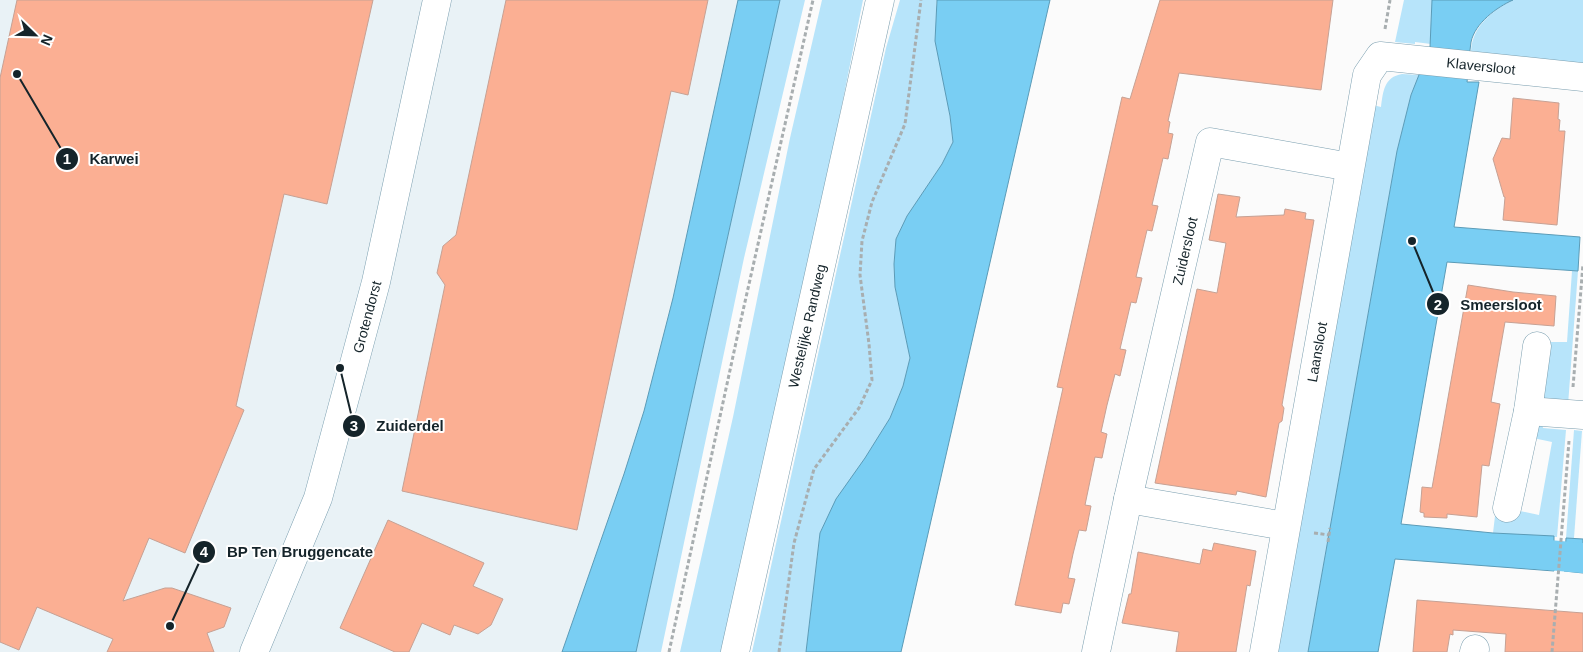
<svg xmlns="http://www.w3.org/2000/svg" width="1583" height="652" font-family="Arial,sans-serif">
	<rect width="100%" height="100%" fill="#fbfbfb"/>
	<polygon fill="#e9f2f6" points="0,0 759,0 607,652 0,652"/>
	<g fill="#b7e4fa">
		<polygon points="780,0 805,0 744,258 661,652 636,652"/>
		<polygon points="822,0 863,0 820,214 721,652 680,652 733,417 790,138"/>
		<polygon points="900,0 937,0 936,4 953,142 942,164 907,216 896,239 894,264 895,287 910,358 903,386 890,418 820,533 806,652 752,652 886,48"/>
		<polygon points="1404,0 1432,0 1431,44 1415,42 1415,44 1395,42"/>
		<path d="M1513 0H1583V66L1471 51C1472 27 1492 10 1513 0Z"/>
		<path d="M1402 74 1420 75 1411 95 1397 151 1308 652H1276L1373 105 1381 107C1383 92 1384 77 1402 74Z"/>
		<polygon points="1572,271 1578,271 1568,405 1546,403 1539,396 1548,342 1567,342"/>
		<polygon points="1542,423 1543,428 1566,430 1557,537 1493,533 1495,516 1516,519 1520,511 1539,515 1552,442 1533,438 1533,429"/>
		<polygon points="1574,430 1582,431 1574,538 1566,538"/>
	</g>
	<g fill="#79cef3" stroke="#5b9bb7">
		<polygon points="738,0 780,0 636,652 562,652 624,474 644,411 673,298"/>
		<polygon points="937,0 1050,0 901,652 806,652 820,533 836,499 865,458 890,418 903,386 910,358 895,287 894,264 896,239 907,216 942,164 953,142 950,116 935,41"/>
		<path d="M1432 0H1513C1497 7 1475 23 1471 42 1469 54 1469 69 1467 82H1479L1454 227 1580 237 1578 271 1447 262 1401 524 1493 533 1554 536V571L1395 559 1378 652H1308L1397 151 1411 95 1430 47Z"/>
		<polygon points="1566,538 1583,539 1583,573 1564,571"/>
	</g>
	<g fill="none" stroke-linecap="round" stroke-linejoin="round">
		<polyline stroke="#79cef3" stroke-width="30" points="1514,552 1583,558"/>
	</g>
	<g fill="#fbaf93" stroke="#c6a194">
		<polygon points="17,0 373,0 327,204 284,194 236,406 244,410 185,553 149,538 123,601 165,588 172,588 231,608 224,627 207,633 214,652 107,652 113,639 37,607 19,650 0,642 0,78"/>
		<polygon points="506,0 708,0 688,95 671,91 577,530 402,491 445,285 437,273 443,246 456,235"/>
		<polygon points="1160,0 1333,0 1321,90 1179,73 1168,121 1170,122 1168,133 1173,134 1168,159 1163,158 1152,205 1158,206 1152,231 1147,230 1136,277 1142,278 1136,303 1131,302 1120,349 1126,350 1120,376 1115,374 1107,405 1101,432 1107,434 1102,458 1095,457 1085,505 1091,506 1086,531 1079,530 1073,554 1068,578 1075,579 1069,604 1063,603 1061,613 1015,605 1063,388 1057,387 1122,97 1130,99"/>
		<polygon points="1513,98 1559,103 1558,119 1560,120 1559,131 1565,131 1557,225 1503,220 1505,197 1504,197 1493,159 1502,138 1510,139"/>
		<polygon points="1218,194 1240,197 1236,217 1284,215 1285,209 1306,213 1305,219 1314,220 1282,405 1284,408 1282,421 1279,423 1266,497 1237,491 1236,495 1155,483 1197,289 1217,293 1226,243 1209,240"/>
		<polygon points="1468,285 1513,292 1556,296 1554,326 1505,322 1491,402 1500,404 1489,466 1482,465 1477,517 1447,514 1447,518 1424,517 1424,513 1420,512 1422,487 1432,488"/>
		<polygon points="388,520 484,563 473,586 503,599 491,625 478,634 454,625 450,635 422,623 409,652 395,652 340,628"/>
		<polygon points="1214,543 1256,551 1250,586 1247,585 1236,652 1176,652 1179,632 1122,623 1129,594 1131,594 1138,552 1200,564 1203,549 1212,551"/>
		<polygon points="1417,600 1583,613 1583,652 1505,652 1506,634 1453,630 1453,635 1450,634 1447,652 1413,652"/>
	</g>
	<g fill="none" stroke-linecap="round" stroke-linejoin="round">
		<g stroke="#7a9eaf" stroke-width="29">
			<g id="street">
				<polyline points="1528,411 1583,415"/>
				<polyline points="1128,499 1285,526"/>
				<polyline points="1507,508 1528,411 1537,346"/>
				<polyline points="254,652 318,498 376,282 437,0"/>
				<polyline points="1096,652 1128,499 1210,142 1350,167"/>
				<polyline points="1264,652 1367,75 1380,56 1583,77"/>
				<polyline points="1474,652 1475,649"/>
			</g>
		</g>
		<g stroke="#7a9eaf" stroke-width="29">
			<polyline id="secondary" points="735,652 880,0"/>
		</g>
		<g stroke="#a8aeb0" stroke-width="3" stroke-dasharray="4 2.5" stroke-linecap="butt">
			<polyline points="1385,29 1390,0"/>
			<polyline points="1573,387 1583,264"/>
			<polyline points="1314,533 1329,535"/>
			<polyline points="1328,542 1330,528"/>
			<polyline points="669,652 740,324 813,0"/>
			<polyline points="779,652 794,543 814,469 859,408 872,380 869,344 860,275 862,241 872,202 905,124 921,0"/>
			<polyline points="1552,652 1569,441"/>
		</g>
		<use href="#street" stroke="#fff" stroke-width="28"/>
		<use href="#secondary" stroke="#fff" stroke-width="28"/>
	</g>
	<g text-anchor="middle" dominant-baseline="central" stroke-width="4" stroke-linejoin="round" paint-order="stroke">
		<g font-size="14" fill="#15242a" stroke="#fff">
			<text transform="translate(1481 66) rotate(6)">Klaversloot</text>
			<text transform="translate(1185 251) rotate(-77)">Zuidersloot</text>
			<text transform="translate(367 317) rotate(-75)">Grotendorst</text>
			<text transform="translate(807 326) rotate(-77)">Westelijke Randweg</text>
			<text transform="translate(1317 352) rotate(-80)">Laansloot</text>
		</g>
	</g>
	<path fill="none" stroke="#15242a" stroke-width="2" d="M17 74L67 159M1412 241L1438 304M340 368L354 426M170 626L204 552"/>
	<g fill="#15242a" stroke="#fff" stroke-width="2">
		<circle cx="17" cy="74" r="5"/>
		<circle cx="1412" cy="241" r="5"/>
		<circle cx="340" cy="368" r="5"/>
		<circle cx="170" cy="626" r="5"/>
		<circle cx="67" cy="159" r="12"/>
		<circle cx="1438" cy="304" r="12"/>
		<circle cx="354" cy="426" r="12"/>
		<circle cx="204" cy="552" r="12"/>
	</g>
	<g font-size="15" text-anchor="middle" font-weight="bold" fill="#fff">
		<text x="67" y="164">1</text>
		<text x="1438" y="310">2</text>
		<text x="354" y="431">3</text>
		<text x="204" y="557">4</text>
	</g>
	<g font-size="15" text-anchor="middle" font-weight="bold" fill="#15242a" stroke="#fff" stroke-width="4" stroke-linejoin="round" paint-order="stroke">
		<text x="114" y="164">Karwei</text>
		<text x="1501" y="310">Smeersloot</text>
		<text x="410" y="431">Zuiderdel</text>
		<text x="300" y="557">BP Ten Bruggencate</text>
	</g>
	<g transform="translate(35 35) rotate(113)" stroke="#ffffff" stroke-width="4" paint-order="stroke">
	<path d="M0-4L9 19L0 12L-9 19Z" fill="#15242a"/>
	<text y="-8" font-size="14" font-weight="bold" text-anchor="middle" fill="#15242a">N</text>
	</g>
</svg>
